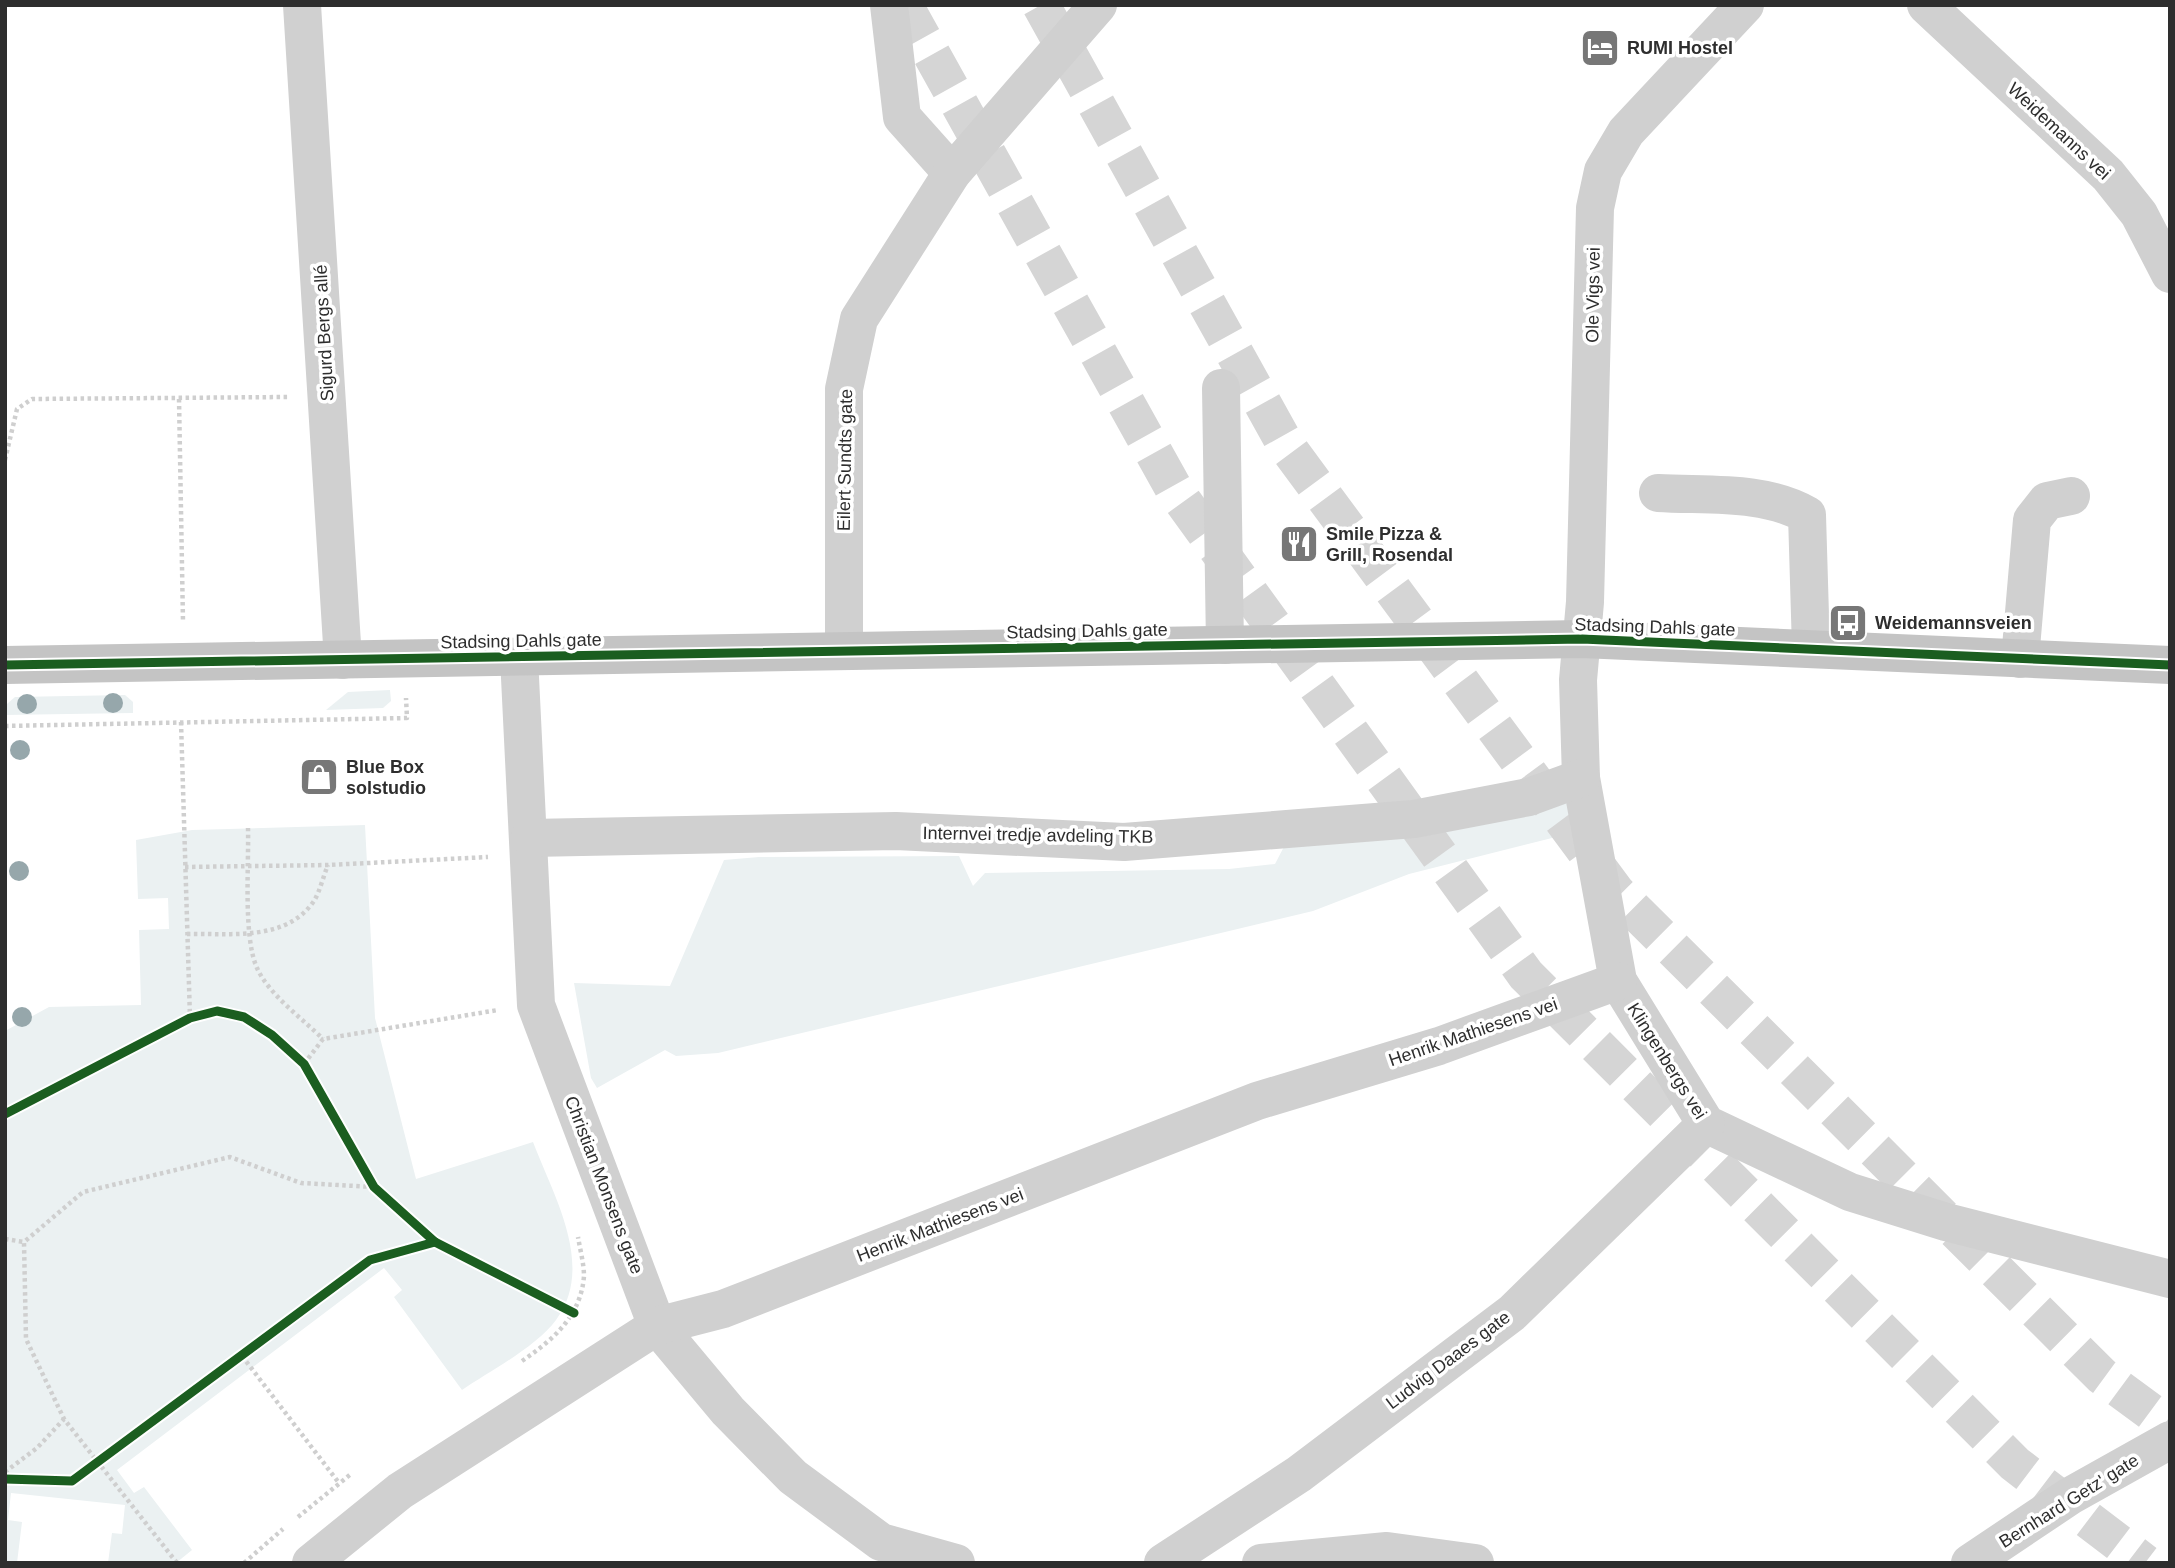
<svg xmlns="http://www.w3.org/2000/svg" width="2175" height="1568" font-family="Helvetica,sans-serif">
	<rect width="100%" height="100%" fill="#fff"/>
	<g fill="#ebf1f2">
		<polygon points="390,690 391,701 383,708 326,710 348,692"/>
		<polygon points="125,695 133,702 133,713 5,715 7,704 15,697"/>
		<polygon points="1558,794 1569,806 1572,833 1409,874 1313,911 718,1053 676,1056 665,1050 597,1088 591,1078 574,983 670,986 724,860 759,857 959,856 973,886 985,873 1229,869 1275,864 1288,839"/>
		<path d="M365 825 375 1018 416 1179 533 1142C553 1195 596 1266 556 1320 536 1347 490 1371 462 1390L394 1297 402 1290 384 1268 117 1470 134 1493 144 1487 192 1550 176 1563H108L112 1533 122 1534 125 1505 11 1493 8 1520 22 1522 17 1563H5V1031L49 1007 141 1005 139 930 169 929 168 898 138 899 136 840 192 830Z"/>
	</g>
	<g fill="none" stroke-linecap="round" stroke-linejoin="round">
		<g stroke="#d5d5d5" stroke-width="38" stroke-dasharray="38 19" stroke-linecap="butt">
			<polyline points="904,5 1174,489 1526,975 2015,1464 2145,1563"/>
			<polyline points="1041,5 1285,444 1616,892 2102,1376 2170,1426"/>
		</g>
		<g stroke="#cfcfcf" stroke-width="4.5" stroke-dasharray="3.5 3.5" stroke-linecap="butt">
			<polyline points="179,399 183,622"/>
			<polyline points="5,460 17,409 32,399 289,397"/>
			<polyline points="181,722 190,1018"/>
			<polyline points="5,726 407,718 406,698"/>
			<path d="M248 828C249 865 243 937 257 968 269 995 303 1019 323 1039"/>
			<polyline points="185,867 328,865 488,857"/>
			<path d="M187 934C230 933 286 942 314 901 320 891 323 877 328 865"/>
			<polyline points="304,1064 323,1039 498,1010"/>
			<polyline points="5,1239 24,1242"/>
			<polyline points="242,1356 339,1483"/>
			<path d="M522 1361C553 1340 581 1316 584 1276 584 1264 580 1249 578 1237"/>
			<polyline points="5,1472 37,1448 64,1419"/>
			<polyline points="298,1517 351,1474"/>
			<polyline points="177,1563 64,1419 26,1339 24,1242 83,1192 230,1157 301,1183 374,1187"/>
			<polyline points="244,1563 283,1529"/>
		</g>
		<g stroke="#d0d0d0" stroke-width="38">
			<polyline points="302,5 343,660"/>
			<polyline points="889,5 902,117 952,173"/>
			<polyline points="1745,5 1626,132 1603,171 1595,208 1585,602 1578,680 1581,778 1618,981 1706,1124 1850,1192 1946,1222 2170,1279"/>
			<polyline points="1926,5 2108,175 2139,214 2170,274"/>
			<polyline points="1221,388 1225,645"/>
			<path d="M1658 493C1707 496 1764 490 1807 515L1811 649"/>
			<polyline points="844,651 844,389 859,319 952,173 1098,5"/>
			<polyline points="519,657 536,1005 657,1326 728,1411 793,1477 881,1542 956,1563"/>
			<polyline points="2020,659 2032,520 2047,501 2071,496"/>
			<polyline points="530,838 896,831 1124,842 1414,819 1529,797 1581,778"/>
			<polyline points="311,1563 400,1491 657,1326 723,1309 1257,1101 1439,1046 1618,981"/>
			<polyline points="1163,1563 1299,1474 1512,1313 1706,1124"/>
			<polyline points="1261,1563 1387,1551 1475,1563"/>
			<polyline points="1970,1563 2070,1496 2170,1440"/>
		</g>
		<polyline stroke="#c4c4c4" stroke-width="38" points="5,665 1582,639 2170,665"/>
		<g stroke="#fff" stroke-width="13">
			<g id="cycleway">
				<polyline points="5,665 1582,639 2170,665"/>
				<polyline points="5,1114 190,1018 217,1011 244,1017 272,1035 304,1064 374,1187 435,1242 574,1313"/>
				<polyline points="5,1479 72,1481 370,1260 435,1242"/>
			</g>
		</g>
		<use href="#cycleway" stroke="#1b5e20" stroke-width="9"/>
	</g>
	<g fill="#96a7ab">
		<circle cx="113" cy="703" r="10"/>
		<circle cx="27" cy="704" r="10"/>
		<circle cx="20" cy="750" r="10"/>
		<circle cx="19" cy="871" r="10"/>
		<circle cx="22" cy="1017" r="10"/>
	</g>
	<defs>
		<g id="hotel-square" transform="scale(2.0125)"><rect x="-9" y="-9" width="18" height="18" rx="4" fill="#777" stroke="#fff"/><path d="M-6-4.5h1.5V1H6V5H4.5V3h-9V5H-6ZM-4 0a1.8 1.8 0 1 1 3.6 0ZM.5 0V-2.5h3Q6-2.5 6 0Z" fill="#fff"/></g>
		<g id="restaurant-square" transform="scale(2.0125)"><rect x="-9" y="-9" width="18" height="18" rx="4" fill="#777" stroke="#fff"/><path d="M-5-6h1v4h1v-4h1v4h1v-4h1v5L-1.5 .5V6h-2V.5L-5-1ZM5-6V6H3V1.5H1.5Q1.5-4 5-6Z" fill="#fff"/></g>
		<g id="bus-square" transform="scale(2.0125)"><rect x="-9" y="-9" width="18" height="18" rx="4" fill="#777" stroke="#fff"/><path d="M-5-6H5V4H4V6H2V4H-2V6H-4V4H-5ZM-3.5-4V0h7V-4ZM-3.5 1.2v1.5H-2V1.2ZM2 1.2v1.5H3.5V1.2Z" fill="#fff"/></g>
		<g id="shop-square" transform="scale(2.0125)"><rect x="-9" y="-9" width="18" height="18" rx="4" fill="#777" stroke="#fff"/><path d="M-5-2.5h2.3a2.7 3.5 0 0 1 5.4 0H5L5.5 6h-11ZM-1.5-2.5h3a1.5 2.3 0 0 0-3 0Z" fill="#fff"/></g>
	</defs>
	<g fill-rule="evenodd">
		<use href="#hotel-square" x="1600" y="48"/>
		<use href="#restaurant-square" x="1299" y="544"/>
		<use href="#bus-square" x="1848" y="623"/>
		<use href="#shop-square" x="319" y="777"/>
	</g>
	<g text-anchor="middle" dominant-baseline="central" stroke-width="7" stroke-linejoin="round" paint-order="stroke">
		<g font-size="18" font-weight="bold" fill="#2e2e2e" stroke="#fff" text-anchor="start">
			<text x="1627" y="48">RUMI Hostel</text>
			<text x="1326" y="534">Smile Pizza &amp;<tspan x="1326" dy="21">Grill, Rosendal</tspan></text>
			<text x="1875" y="623">Weidemannsveien</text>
			<text x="346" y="767">Blue Box<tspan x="346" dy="21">solstudio</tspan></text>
		</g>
		<g font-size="18" fill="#2e2e2e" stroke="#fff">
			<text transform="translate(2059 131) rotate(43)">Weidemanns vei</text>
			<text transform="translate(1593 295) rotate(-89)">Ole Vigs vei</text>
			<text transform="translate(324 333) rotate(-93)">Sigurd Bergs allé</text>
			<text transform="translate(845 460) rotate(-89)">Eilert Sundts gate</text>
			<text transform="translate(1655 627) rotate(2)">Stadsing Dahls gate</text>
			<text transform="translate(1087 631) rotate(-1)">Stadsing Dahls gate</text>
			<text transform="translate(521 641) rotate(-1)">Stadsing Dahls gate</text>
			<text transform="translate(1038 835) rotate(1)">Internvei tredje avdeling TKB</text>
			<text transform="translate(1473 1032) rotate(-19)">Henrik Mathiesens vei</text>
			<text transform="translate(1667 1061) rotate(58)">Klingenbergs vei</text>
			<text transform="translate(604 1185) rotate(69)">Christian Monsens gate</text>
			<text transform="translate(940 1225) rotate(-21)">Henrik Mathiesens vei</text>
			<text transform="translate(1448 1360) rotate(-37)">Ludvig Daaes gate</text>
			<text transform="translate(2069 1501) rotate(-32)">Bernhard Getz' gate</text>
		</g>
	</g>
	<rect width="2175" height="1568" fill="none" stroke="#2e2e2e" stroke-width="14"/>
</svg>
